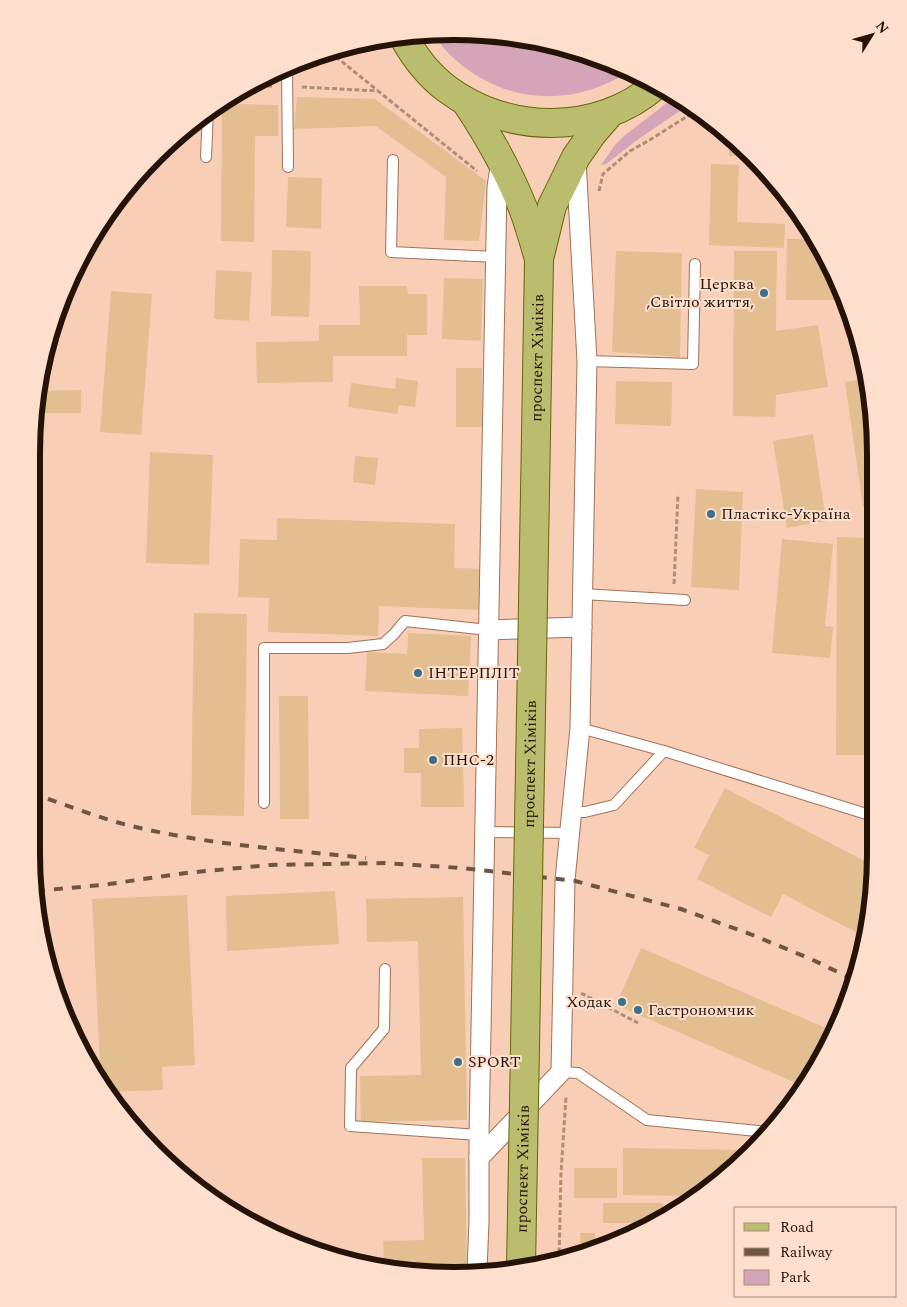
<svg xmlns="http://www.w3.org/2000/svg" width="907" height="1307" font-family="Spectral,serif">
	<rect width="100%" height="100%" fill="#f8cfb6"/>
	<g fill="#d4a5b9">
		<path d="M454 31 536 39 615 64 630 71C574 107 509 105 458 62 448 54 440 44 432 33Z"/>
		<polygon points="676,96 690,104 637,140 606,164 601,165 615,145 624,136"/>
	</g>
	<g fill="#e2be91">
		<polygon points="297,97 375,99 486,181 479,241 444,240 446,177 376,126 294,129"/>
		<polygon points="222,104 278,105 278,136 255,136 254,242 221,241"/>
		<polygon points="187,129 187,138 176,137 182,133"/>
		<polygon points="730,137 752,155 753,156 729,156"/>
		<polygon points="711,164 739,165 737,222 785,224 784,248 709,245"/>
		<polygon points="288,177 322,178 321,229 286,227"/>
		<polygon points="787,239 812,239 832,266 843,300 786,300"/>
		<polygon points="272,250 311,251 309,317 271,316"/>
		<polygon points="616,251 682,253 680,357 612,352"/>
		<polygon points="734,251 777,251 776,331 818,325 828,387 776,395 775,417 733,416"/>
		<polygon points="216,270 252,272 249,321 214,319"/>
		<polygon points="444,278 483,279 481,341 442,339"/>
		<polygon points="359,286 407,286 408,294 427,294 427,335 407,335 407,356 333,356 333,382 257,383 256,342 319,341 319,325 360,325"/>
		<polygon points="111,291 152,294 141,435 100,432"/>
		<polygon points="44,358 44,374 39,374 39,371"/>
		<rect x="456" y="368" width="26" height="59"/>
		<polygon points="396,378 418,381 415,407 399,405 397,414 348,407 351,383 395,389"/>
		<polygon points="868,379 876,453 876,506 863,507 845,382"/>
		<polygon points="616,381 672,382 671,426 615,424"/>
		<polygon points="81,390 81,413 35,413 37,391"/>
		<polygon points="813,434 826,521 787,528 773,441"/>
		<polygon points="150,452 213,455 209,565 146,563"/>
		<polygon points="355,456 378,458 375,485 353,482"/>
		<polygon points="696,489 743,492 739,590 691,587"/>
		<polygon points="277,518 455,524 454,568 483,569 482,610 379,606 378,636 268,632 269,598 238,597 240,539 277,540"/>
		<polygon points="837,537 874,538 873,755 836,755"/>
		<polygon points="782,539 833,544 825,626 833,627 830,658 772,653"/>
		<polygon points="194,613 247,614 244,816 191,815"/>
		<polygon points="408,633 471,636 468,696 365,691 367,652 407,654"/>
		<polygon points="279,696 308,696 309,819 280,819"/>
		<polygon points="462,728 464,807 421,807 421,773 404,773 404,748 419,748 419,729"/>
		<polygon points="725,788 874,866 867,938 783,894 771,917 697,879 709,855 694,848"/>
		<polygon points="335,891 339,944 227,951 226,896"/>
		<polygon points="187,895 195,1065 162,1067 163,1090 106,1092 101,1086 92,899"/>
		<polygon points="463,897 467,1120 361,1122 360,1076 421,1075 418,941 367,942 366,899"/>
		<polygon points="641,948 835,1032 805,1087 616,1005"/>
		<polygon points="623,1148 750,1150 750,1153 691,1196 623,1195"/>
		<polygon points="422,1158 465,1158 467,1270 399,1272 384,1268 383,1241 424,1240"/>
		<rect x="574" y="1168" width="43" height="30"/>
		<polygon points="603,1203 663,1203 662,1216 653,1223 603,1223"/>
		<polygon points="580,1233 595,1233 595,1248 581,1252"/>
	</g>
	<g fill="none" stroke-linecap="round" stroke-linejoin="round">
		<g stroke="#a17256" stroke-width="12">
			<g id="service">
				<polyline points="287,66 288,167"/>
				<polyline points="206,157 208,111"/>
				<polyline points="393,160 391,252 496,257"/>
				<polyline points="587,361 693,364 695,264"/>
				<polyline points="582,594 685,600"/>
				<polyline points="580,728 664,751 876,817"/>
				<polyline points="264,803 264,648 348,648 383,644 394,634 405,621 488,630"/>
				<polyline points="572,812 585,812 614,805 664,751"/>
				<polyline points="485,832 570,833"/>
				<polyline points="385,969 384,1029 351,1068 350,1126 479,1135"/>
				<polyline points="561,1072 578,1073 647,1120 768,1132"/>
			</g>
		</g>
		<g stroke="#a17256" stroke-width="21">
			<g id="minor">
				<polyline points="488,630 582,627"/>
				<polyline points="479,1158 561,1072 565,880 580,728 587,361 576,160"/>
				<polyline points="477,1270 479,1222 479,1135 497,187 501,161"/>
			</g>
		</g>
		<g stroke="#68650a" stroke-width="30">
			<g id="primary">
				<path d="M403 36C414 56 428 75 447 89 507 134 598 136 656 85"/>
				<path d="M466 102C488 135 508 170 523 208 529 224 534 242 539 259"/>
				<path id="s1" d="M535 492 539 259 552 206 576 157 592 134 610 113"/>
			</g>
		</g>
		<g stroke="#af8e79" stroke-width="3" stroke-dasharray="5 2.5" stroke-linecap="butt">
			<polyline points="330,52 377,90"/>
			<polyline points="623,77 627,70"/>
			<polyline points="252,85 273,86"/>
			<polyline points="302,87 378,91 477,171"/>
			<polyline points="599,191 603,174 630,151 653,138 697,110"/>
			<polyline points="674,584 678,494"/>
			<polyline points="581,993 638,1023"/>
			<polyline points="559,1260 561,1173 566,1097"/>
		</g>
		<use href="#service" stroke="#fff" stroke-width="10"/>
		<use href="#minor" stroke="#fff" stroke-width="19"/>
		<use href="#primary" stroke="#babd6d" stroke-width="28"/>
		<g stroke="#6f5544" stroke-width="4" stroke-dasharray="9 9" stroke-linecap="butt">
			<path d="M31 793C67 805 103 820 140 828 213 845 290 850 366 858"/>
			<polyline points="36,891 102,885 186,873 269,865 384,863 462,868 575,881 681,909 750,934 811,959 854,980"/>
		</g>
		<g stroke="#68650a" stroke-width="30" stroke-linecap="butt">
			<g id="primary-bridge">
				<path id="s2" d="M521 1268 535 492"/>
			</g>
		</g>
		<use href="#primary-bridge" stroke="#babd6d" stroke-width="28"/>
	</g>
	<g fill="#3a708c" stroke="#fedecc" stroke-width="2">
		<circle cx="764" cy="293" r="5"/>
		<circle cx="711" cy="514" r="5"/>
		<circle cx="418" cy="673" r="5"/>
		<circle cx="433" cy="760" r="5"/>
		<circle cx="622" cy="1002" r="5"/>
		<circle cx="638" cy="1010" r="5"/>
		<circle cx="458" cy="1062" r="5"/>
	</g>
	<g text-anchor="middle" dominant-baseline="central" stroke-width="4" stroke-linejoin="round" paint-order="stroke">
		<g font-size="16" fill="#251307" stroke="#fedecc" text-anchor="start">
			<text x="754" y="284" text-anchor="end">Церква<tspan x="754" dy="18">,Світло життя,</tspan></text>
			<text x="721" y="514">Пластікс-Україна</text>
			<text x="428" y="673">ІНТЕРПЛІТ</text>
			<text x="443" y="760">ПНС-2</text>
			<text x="612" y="1002" text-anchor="end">Ходак</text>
			<text x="648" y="1010">Гастрономчик</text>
			<text x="468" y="1062">SPORT</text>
		</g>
		<g font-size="16" fill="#251307" stroke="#fedecc">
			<text stroke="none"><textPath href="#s1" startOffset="134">проспект Хіміків</textPath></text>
			<text stroke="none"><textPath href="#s2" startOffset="504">проспект Хіміків</textPath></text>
			<text stroke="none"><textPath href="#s2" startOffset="99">проспект Хіміків</textPath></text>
		</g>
	</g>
	<path d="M0 0H907V1307H0ZM453 40H454A413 413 0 0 1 867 453V854A413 413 0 0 1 454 1267H453A413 413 0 0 1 40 854V453A413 413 0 0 1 453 40Z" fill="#fedecc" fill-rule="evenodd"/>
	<path fill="none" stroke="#251307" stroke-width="6" d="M453 40H454A413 413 0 0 1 867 453V854A413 413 0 0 1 454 1267H453A413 413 0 0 1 40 854V453A413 413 0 0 1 453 40Z"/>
	<rect x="734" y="1207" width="162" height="90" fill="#fedecc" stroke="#a78d7d"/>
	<rect x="744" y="1223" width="25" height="8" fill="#babd6d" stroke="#a78d7d"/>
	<text x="780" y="1232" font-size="15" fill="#251307">Road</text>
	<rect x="744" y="1248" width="25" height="8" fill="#6f5544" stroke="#a78d7d"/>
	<text x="780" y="1257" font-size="15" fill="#251307">Railway</text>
	<rect x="744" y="1270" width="25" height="15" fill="#d4a5b9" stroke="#a78d7d"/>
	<text x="780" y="1282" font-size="15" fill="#251307">Park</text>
	<g transform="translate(872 35) rotate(53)" stroke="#fedecc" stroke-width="4" paint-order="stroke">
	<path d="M0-4L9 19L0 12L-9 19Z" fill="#251307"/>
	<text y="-8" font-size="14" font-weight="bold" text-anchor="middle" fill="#251307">N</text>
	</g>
</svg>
